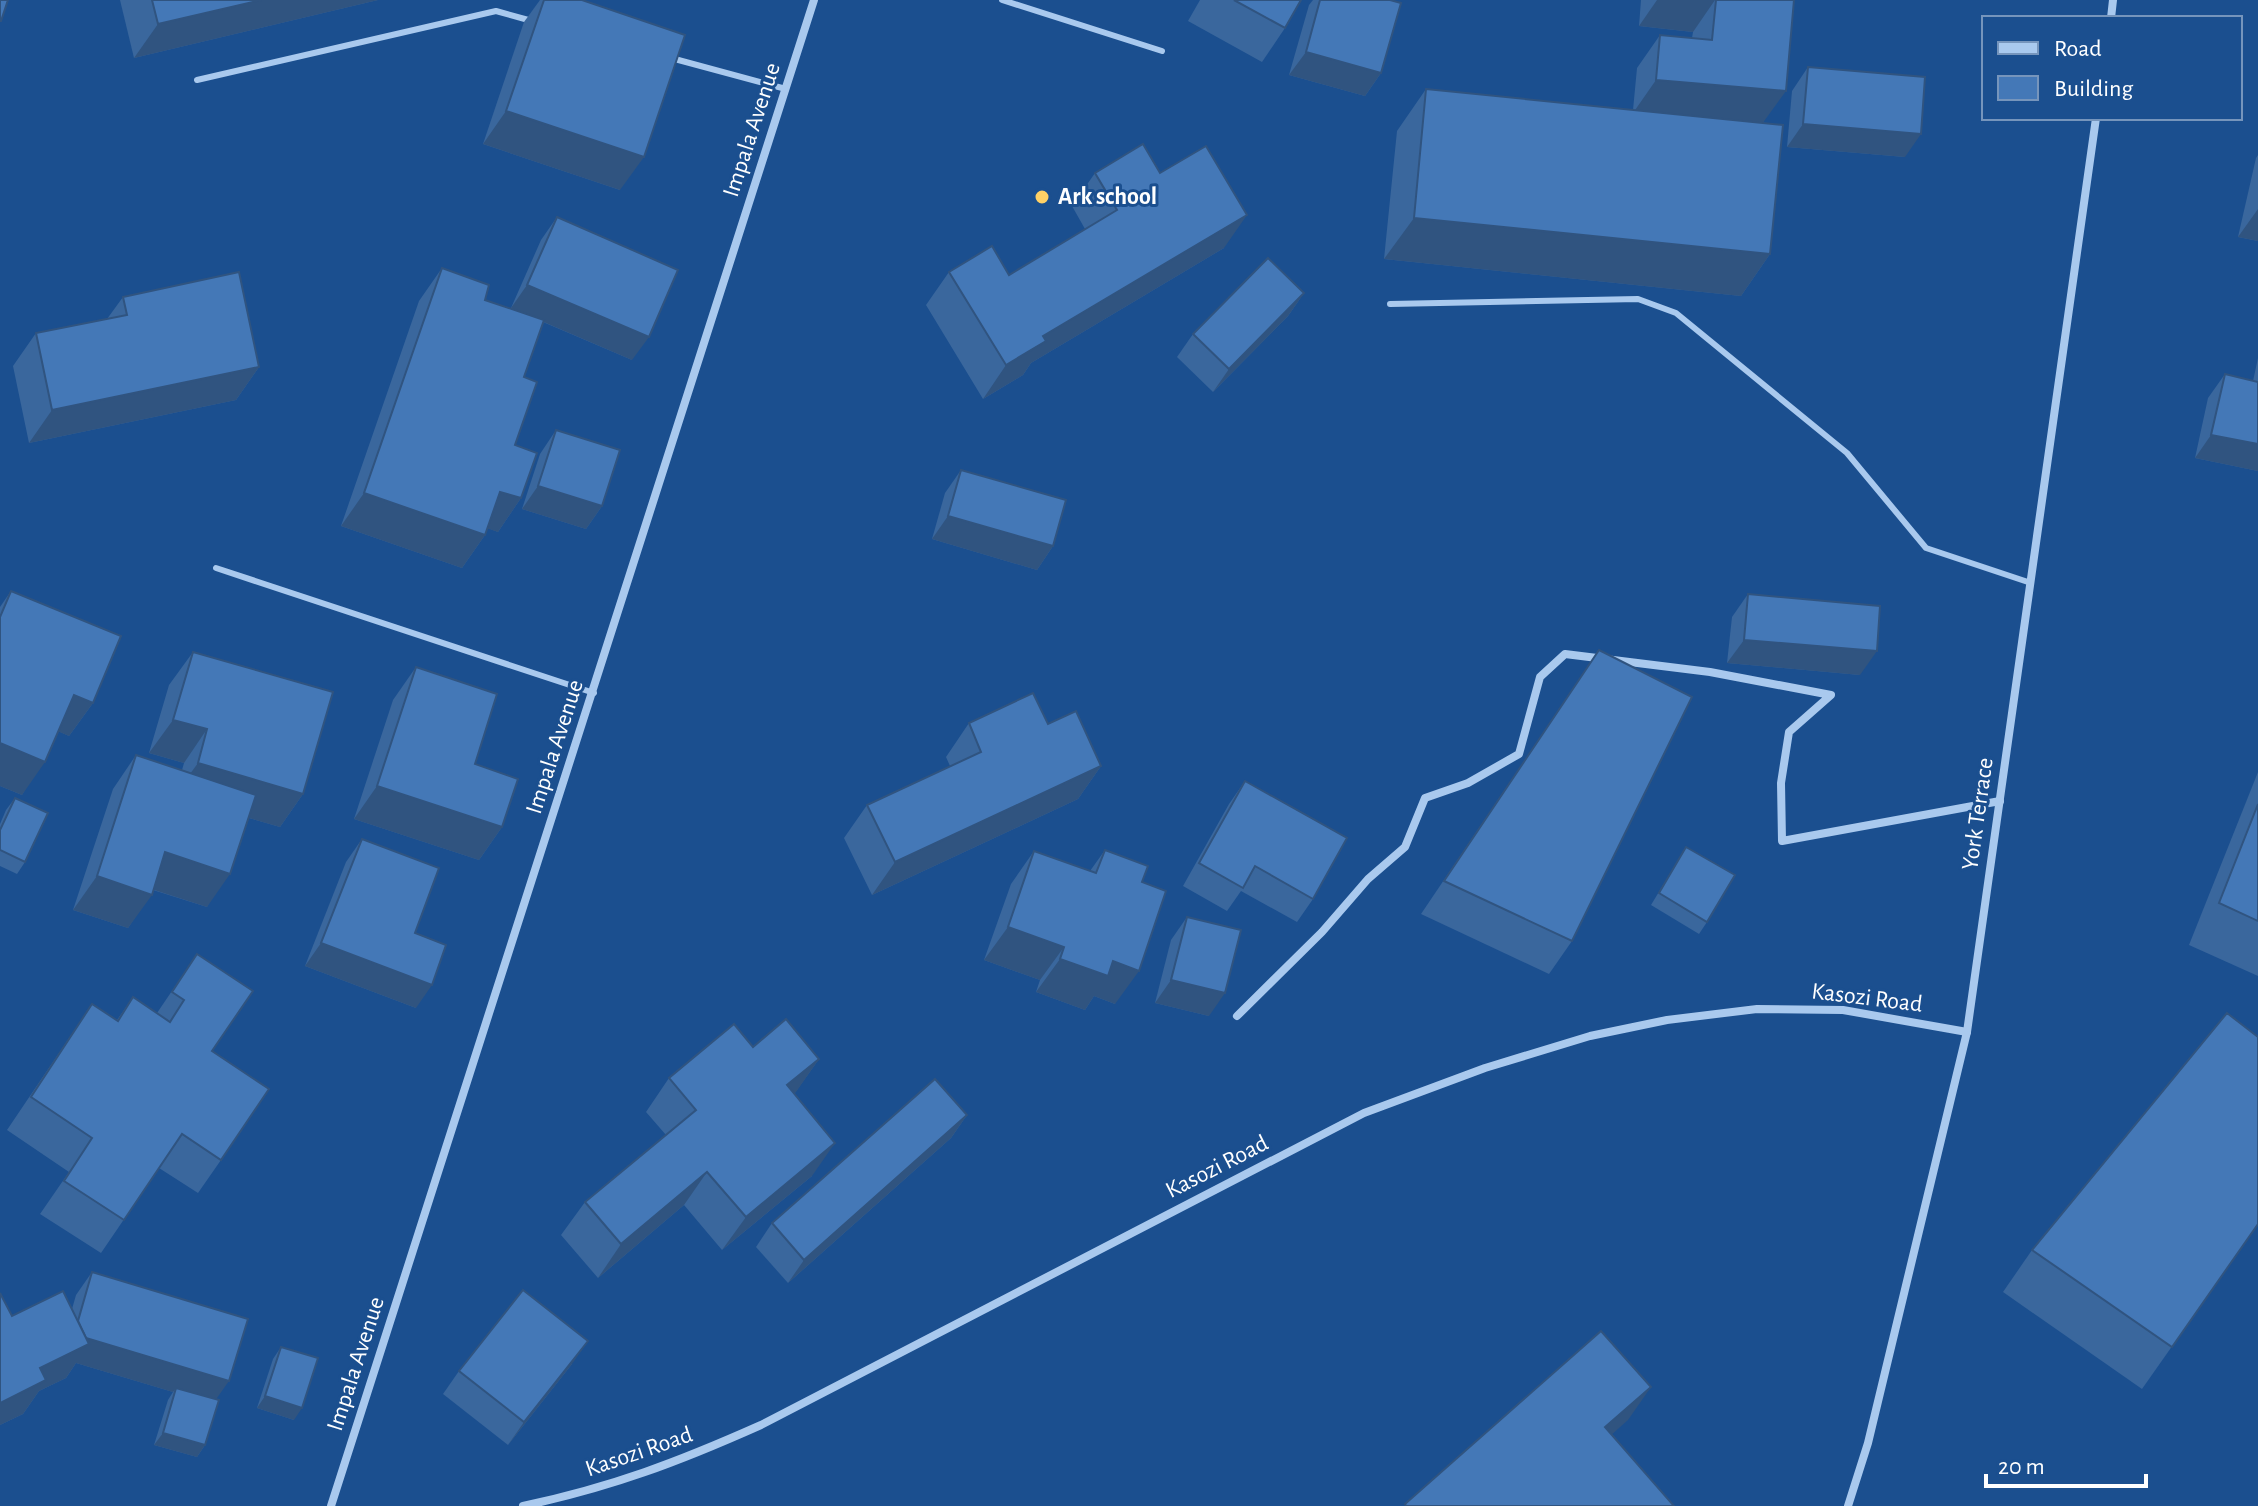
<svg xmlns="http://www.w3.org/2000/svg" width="2258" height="1506" font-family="'Alegreya Sans',sans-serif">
	<rect width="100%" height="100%" fill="#1b4f8f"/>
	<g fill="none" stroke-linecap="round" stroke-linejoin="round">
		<g stroke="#a9c9ee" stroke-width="6">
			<polyline points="1002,0 1162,51"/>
			<polyline points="671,58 786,89"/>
			<polyline points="197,80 496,11 532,21"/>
			<polyline points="1390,304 1638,299 1676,313 1847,453 1926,548 2031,583"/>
			<polyline points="216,568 594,693"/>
		</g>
		<g stroke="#a9c9ee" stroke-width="8">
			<polyline points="2111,18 2113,0"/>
			<polyline points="1237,1016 1322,932 1368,879 1405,847 1425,798 1468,783 1519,754 1540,677 1565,654 1710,672 1831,695 1789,732 1781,783 1782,841 2000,801"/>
			<polyline points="331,1506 814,0"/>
			<path d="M523 1506C612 1487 678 1462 761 1425L1364 1113 1485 1068 1590 1036 1667 1020 1757 1009 1843 1010 1967 1032"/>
			<polyline points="1848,1506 1868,1443 1967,1032 2096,118"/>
		</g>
	</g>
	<g fill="#3a679d">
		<polygon points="120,0 378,0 134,58"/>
		<polygon points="540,0 582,0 620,190 483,144 524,22"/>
		<polygon points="1200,0 1301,0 1285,28 1262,62 1188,21"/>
		<polygon points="1313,0 1390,0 1381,73 1365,96 1289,75 1309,5"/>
		<polygon points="1641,0 1794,0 1763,123 1770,254 1741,296 1384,259 1397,131 1426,89 1633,110 1637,68 1660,35 1692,38 1693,32 1639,26"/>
		<polygon points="1808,67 1905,157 1787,147 1792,91"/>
		<polygon points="2258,155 2258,241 2238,237 2256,158"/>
		<polygon points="1095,173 1160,173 1224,248 1031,363 1023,375 983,399 926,305 949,272 1009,275 1085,229 1072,206"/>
		<polygon points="557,217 632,360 543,322 524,377 515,445 521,498 498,532 488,528 485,535 462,568 341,526 419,301 442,268 485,300 525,314 511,308 541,240"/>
		<polygon points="1304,293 1288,316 1213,392 1177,357 1193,334"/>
		<polygon points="123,297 259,367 236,400 29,443 13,366 36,333 107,319"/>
		<polygon points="2258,358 2258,471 2195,458 2208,398 2225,374 2253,381"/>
		<polygon points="556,430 602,506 586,529 522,509 540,454"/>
		<polygon points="961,470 1053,546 1037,570 932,539 945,493"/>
		<polygon points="11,591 93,703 69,736 58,731 22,795 0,786 0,607"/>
		<polygon points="1748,594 1860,675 1727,663 1732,617"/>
		<polygon points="1599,650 1572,941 1549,974 1421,914"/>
		<polygon points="193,652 303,794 280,827 249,818 207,907 153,890 128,928 73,910 113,789 136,755 182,770 184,763 149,753 169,685"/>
		<polygon points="416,667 475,764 502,827 479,860 354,819 393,700"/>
		<polygon points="969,723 1048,724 1101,766 1078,799 872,895 844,838 867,805 950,766 946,757"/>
		<polygon points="2258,772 2258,976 2189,945"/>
		<polygon points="1245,781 1313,899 1297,922 1241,891 1227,911 1183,886 1229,804"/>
		<polygon points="15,798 25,862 17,874 0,866 0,824 6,810"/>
		<polygon points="362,839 416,1008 305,966 346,862"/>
		<polygon points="1686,847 1707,922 1699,934 1651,905"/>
		<polygon points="1105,850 1142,882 1115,1004 1094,996 1085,1010 1036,992 1040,980 984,960 1011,884 1034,851 1090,871"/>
		<polygon points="1187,917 1209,1016 1155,1003 1171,940"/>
		<polygon points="197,954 212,1051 221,1160 198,1193 159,1168 101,1253 40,1214 69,1172 7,1130 92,1004 117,1020 133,997 157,1013"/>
		<polygon points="753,1047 819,1059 794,1094 812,1176 722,1250 684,1205 598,1278 561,1235 585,1202 666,1135 646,1112 669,1078"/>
		<polygon points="967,1115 951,1138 788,1283 756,1247 772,1223"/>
		<polygon points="2258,1224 2142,1389 2003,1292 2032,1250"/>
		<polygon points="92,1272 216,1400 205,1445 197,1457 154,1445 168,1400 173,1392 76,1363 66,1378 39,1391 23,1414 0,1425 0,1293 12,1316 72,1309 76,1295"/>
		<polygon points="281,1347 294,1420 257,1408 273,1359"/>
		<polygon points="572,1364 508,1445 443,1394 459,1371"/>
	</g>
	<g fill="#305480">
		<polygon points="261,0 378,0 134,58 158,24"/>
		<polygon points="1657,0 1715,0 1693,32 1639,26"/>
		<polygon points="1306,52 1381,73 1365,96 1289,75"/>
		<polygon points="1656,80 1786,91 1762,124 1633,113"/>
		<polygon points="506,111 644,157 620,190 483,144"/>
		<polygon points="1803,124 1921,134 1905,157 1787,147"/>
		<polygon points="2258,209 2258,241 2238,237"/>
		<polygon points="1247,215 1224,248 1031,363 1023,375 983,399 1006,365 1043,336"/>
		<polygon points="1414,218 1770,254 1741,296 1384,259"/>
		<polygon points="527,285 649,337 632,360 511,308"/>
		<polygon points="1304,293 1288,316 1213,392 1229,369"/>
		<polygon points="259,367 236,400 29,443 52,410"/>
		<polygon points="2211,435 2258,444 2258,471 2195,458"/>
		<polygon points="538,486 602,506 586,529 522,509"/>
		<polygon points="500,492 521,498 498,532 477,525"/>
		<polygon points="364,493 485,535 462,568 341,526"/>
		<polygon points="948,516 1053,546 1037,570 932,539"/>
		<polygon points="1744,640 1877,651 1860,675 1727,663"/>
		<polygon points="74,695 93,703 69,736 50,728"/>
		<polygon points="173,720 207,729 184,763 149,753"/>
		<polygon points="0,743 45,762 22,795 0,786"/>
		<polygon points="198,763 303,794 280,827 174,796"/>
		<polygon points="1101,766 1078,799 872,895 895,862"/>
		<polygon points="377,786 502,827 479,860 354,819"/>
		<polygon points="165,852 230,874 207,907 142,886"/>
		<polygon points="97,876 152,895 128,928 73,910"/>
		<polygon points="1008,927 1064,947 1040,980 984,960"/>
		<polygon points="321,943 432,985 416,1008 305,966"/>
		<polygon points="1060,959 1113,961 1139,971 1115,1004 1094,996 1085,1010 1036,992"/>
		<polygon points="1171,980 1225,993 1209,1016 1155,1003"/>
		<polygon points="819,1059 796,1092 764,1119 787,1085"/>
		<polygon points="967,1115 951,1138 788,1283 804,1260"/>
		<polygon points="835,1143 812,1176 722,1250 746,1217"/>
		<polygon points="707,1172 684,1205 598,1278 621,1244"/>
		<polygon points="73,1334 229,1381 212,1405 176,1388 173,1392 76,1363 66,1378 39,1391 23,1414 0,1425 0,1403 40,1368"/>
		<polygon points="588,1341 572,1364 508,1445 524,1422"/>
		<polygon points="1651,1387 1628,1420 1582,1461 1605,1427"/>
		<polygon points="265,1396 302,1408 294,1420 257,1408"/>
		<polygon points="163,1433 205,1445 197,1457 154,1445"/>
	</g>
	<g fill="#4478b7" stroke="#305480" stroke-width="2">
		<polygon points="0,0 8,0 1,21 0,21"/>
		<polygon points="152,0 261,0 158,24"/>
		<polygon points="544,0 582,0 685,35 644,157 506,111"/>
		<polygon points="1234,0 1301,0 1285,28"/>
		<polygon points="1320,0 1390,0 1401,3 1381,73 1306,52"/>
		<polygon points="1716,0 1794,0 1786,91 1656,80 1660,35 1712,40"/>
		<polygon points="1808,67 1925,77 1921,134 1803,124"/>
		<polygon points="1426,89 1783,125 1770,254 1414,218"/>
		<polygon points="1143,144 1160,173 1206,146 1247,215 1043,336 1046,341 1006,365 949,272 992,246 1009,275 1117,210 1095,173"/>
		<polygon points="557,217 678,270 649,337 527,285"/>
		<polygon points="1268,258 1304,293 1229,369 1193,334"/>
		<polygon points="442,268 489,285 485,300 544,320 524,377 537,382 515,445 537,453 521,498 500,492 485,535 364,493"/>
		<polygon points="239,272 259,367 52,410 36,333 127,315 123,297"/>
		<polygon points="2225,374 2258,382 2258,444 2211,435"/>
		<polygon points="556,430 620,450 602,506 538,486"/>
		<polygon points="961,470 1066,500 1053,546 948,516"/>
		<polygon points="11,591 121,636 93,703 74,695 45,762 0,743 0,617"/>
		<polygon points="1748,594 1880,606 1877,651 1744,640"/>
		<polygon points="1599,650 1692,697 1572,941 1444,881"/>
		<polygon points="193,652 333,692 303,794 198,763 207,729 173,720"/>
		<polygon points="416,667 497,694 475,764 518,779 502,827 377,786"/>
		<polygon points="1033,693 1048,724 1076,711 1101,766 895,862 867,805 981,752 969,723"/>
		<polygon points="136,755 256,795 230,874 165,852 152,895 97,876"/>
		<polygon points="1245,781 1347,838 1313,899 1255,866 1243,888 1199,863"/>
		<polygon points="15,798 48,813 25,862 0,850 0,830"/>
		<polygon points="2258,804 2258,921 2219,903"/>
		<polygon points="362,839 439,868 415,933 446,945 432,985 321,943"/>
		<polygon points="1686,847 1735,875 1707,922 1659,893"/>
		<polygon points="1105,850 1148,866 1142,882 1166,891 1139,971 1113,961 1108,976 1060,959 1064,947 1008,927 1034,851 1096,873"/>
		<polygon points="1187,917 1241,930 1225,993 1171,980"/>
		<polygon points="197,954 253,991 212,1051 269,1089 221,1160 182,1134 124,1220 64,1181 92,1138 31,1097 92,1004 118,1021 133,997 170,1022 184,1000 172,992"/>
		<polygon points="2227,1013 2258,1037 2258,1224 2172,1347 2032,1250"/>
		<polygon points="786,1019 819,1059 787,1085 835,1143 746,1217 707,1172 621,1244 585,1202 696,1110 669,1078 734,1024 753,1047"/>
		<polygon points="935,1079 967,1115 804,1260 772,1223"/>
		<polygon points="92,1272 248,1319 229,1381 86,1338 78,1321"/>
		<polygon points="523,1290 588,1341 524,1422 459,1371"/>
		<polygon points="63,1291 89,1344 40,1368 46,1380 0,1403 0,1293 12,1316"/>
		<polygon points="1601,1331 1651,1387 1605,1427 1674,1506 1406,1506 1405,1504"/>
		<polygon points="281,1347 318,1358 302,1408 265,1396"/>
		<polygon points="176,1388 219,1400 205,1445 163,1433"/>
	</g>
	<circle fill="#ffd166" stroke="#1b4f8f" stroke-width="3" cx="1042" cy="197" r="8"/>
	<g text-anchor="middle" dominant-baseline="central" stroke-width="6" stroke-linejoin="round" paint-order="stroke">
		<g font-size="24" fill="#fff" stroke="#1b4f8f">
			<text transform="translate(752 130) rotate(-72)">Impala Avenue</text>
			<text transform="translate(555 747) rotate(-72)">Impala Avenue</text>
			<text transform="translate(1978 814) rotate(-82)">York Terrace</text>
			<text transform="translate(1867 998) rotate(7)">Kasozi Road</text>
			<text transform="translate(1217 1167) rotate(-27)">Kasozi Road</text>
			<text transform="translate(356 1364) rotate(-72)">Impala Avenue</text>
			<text transform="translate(639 1452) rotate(-19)">Kasozi Road</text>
		</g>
		<g font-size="24" font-weight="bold" fill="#fff" stroke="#1b4f8f" text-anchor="start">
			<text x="1058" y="197">Ark school</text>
		</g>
	</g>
	<rect x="1982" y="16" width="260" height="104" fill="#1b4f8f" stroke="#7695bc" stroke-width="2"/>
	<rect x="1998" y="42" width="40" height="12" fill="#a9c9ee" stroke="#7695bc" stroke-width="2"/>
	<text x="2054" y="56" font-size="24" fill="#ffffff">Road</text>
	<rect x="1998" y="76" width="40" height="24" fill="#4478b7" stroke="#7695bc" stroke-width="2"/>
	<text x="2054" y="96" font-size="24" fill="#ffffff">Building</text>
	<path d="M1986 1474v12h160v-12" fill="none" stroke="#ffffff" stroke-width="4"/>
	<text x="1998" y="1474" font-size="24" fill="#ffffff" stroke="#1b4f8f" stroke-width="6" paint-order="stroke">20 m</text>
</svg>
